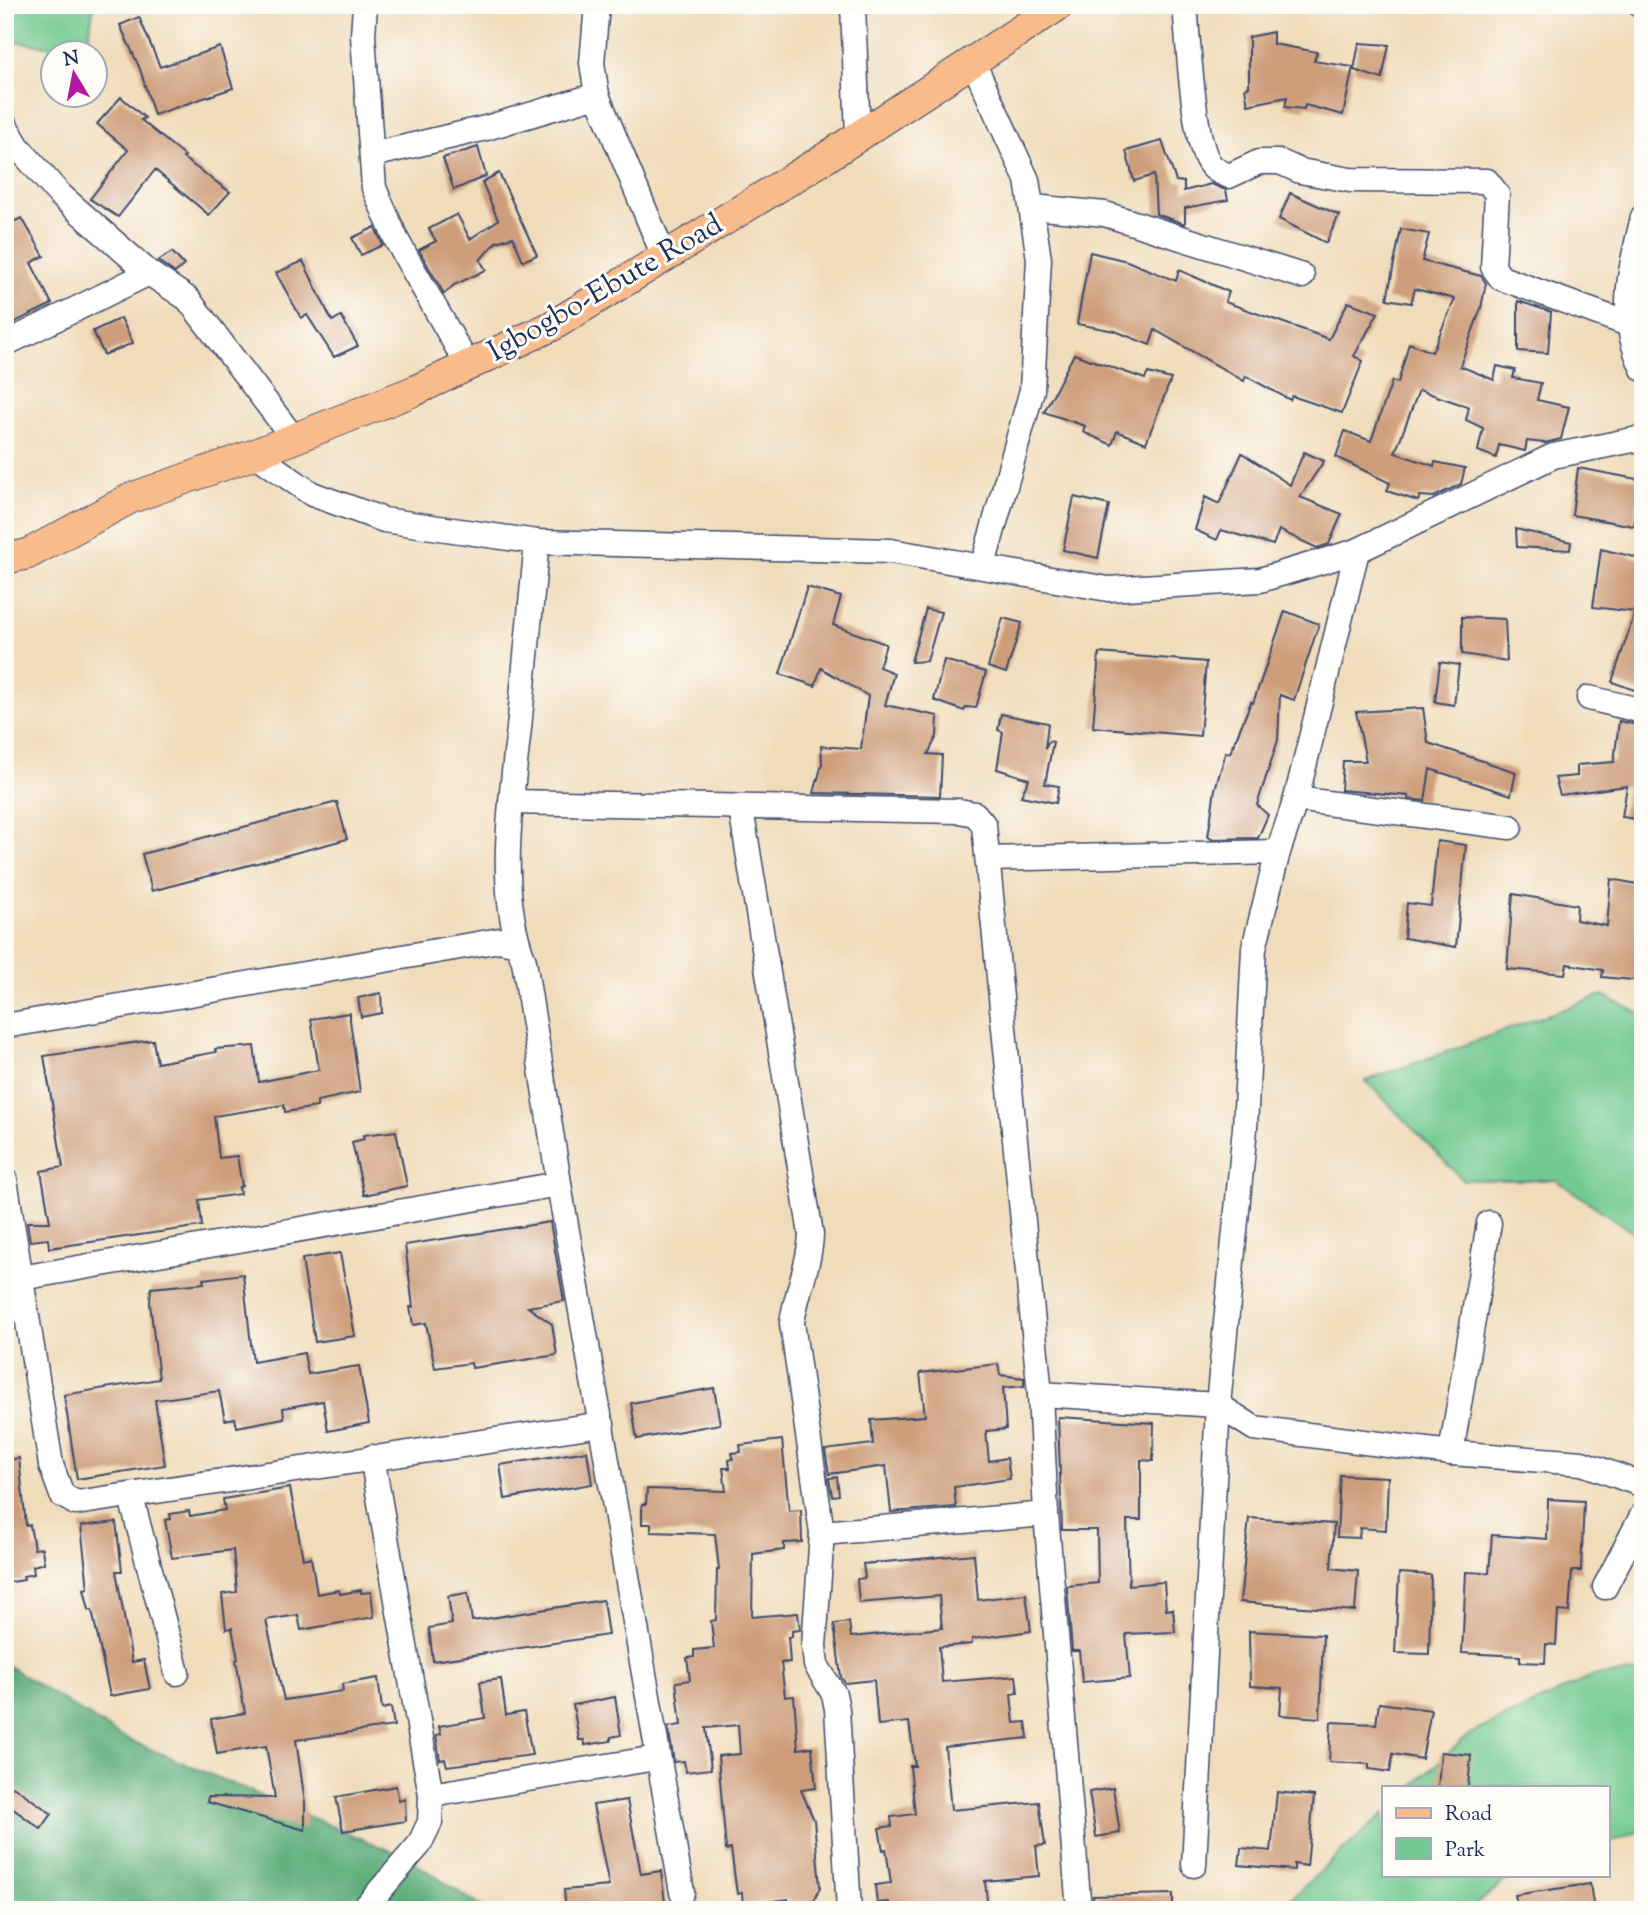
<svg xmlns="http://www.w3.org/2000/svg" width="1648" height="1915" font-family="'Sorts Mill Goudy',serif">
	<rect width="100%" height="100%" fill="#fdfcf7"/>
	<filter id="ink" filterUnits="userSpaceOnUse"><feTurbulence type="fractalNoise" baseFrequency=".0143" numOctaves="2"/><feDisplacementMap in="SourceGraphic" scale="14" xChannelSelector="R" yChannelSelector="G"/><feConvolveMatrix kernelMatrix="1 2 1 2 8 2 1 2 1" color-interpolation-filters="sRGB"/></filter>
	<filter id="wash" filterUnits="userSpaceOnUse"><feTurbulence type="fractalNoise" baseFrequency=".00686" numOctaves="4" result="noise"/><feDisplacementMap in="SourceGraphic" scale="28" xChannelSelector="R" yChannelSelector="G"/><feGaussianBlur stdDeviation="1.57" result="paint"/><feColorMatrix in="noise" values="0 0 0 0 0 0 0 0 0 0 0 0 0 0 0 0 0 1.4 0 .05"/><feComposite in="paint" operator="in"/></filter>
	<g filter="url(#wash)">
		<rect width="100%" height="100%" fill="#f0dcba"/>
		<g fill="#73ca90" stroke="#477c77" stroke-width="2">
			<polygon points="5,5 94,5 86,52 5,40"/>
			<polygon points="1602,995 1643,1015 1643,1239 1556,1180 1463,1180 1366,1081"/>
			<polygon points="1643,1673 1643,1830 1608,1843 1608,1787 1412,1787 1468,1735 1595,1675"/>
			<polygon points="1384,1813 1384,1875 1523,1875 1501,1883 1471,1910 1270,1910 1285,1904"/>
		</g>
		<polygon fill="#5eae7a" stroke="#3c6e6c" stroke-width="2" points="5,1664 122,1737 407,1858 487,1910 21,1910 5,1901"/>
		<g id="blocks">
			<g fill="#ce9e7c">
				<polygon points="139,17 160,67 220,47 233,88 154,115 140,69 120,25"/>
				<polygon points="1273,32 1273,44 1317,52 1314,61 1353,67 1343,115 1305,105 1304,109 1285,107 1287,97 1248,105 1245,88 1249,87 1249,37"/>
				<polygon points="1359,43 1389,45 1382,79 1354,70"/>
				<polygon points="121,97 145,118 141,120 185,156 183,158 230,192 209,215 155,170 118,217 90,199 128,150 97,124"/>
				<polygon points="1162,141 1176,181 1184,182 1184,191 1211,184 1226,190 1228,200 1185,208 1185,224 1156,214 1154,175 1134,181 1126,151"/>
				<polygon points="478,147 486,176 454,190 443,158"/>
				<polygon points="499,173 537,255 523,261 513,237 496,242 480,260 486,270 454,285 444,294 419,250 436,241 429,229 457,214 470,239 498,220 482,182"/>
				<polygon points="1290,193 1339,215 1326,243 1279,219"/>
				<polygon points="22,218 44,256 31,263 52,304 5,327 5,225"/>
				<polygon points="375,227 383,245 361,255 352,238"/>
				<polygon points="1401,229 1429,234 1422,261 1481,276 1486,283 1481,308 1460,366 1494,380 1497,366 1515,370 1513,378 1541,383 1537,400 1569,407 1561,439 1545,443 1527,441 1525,451 1499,445 1496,458 1478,451 1483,428 1466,420 1469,407 1419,390 1395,453 1434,466 1435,462 1465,468 1461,484 1434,497 1420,496 1418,501 1387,491 1390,483 1336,457 1345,431 1371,441 1392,381 1398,383 1409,343 1432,352 1455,299 1415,289 1411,303 1387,299"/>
				<polygon points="172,252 184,265 175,273 158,261"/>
				<polygon points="1090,252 1127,261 1176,281 1179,270 1229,292 1225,302 1329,339 1348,302 1378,313 1354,356 1363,361 1342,413 1292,396 1290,400 1246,376 1244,381 1155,330 1150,345 1115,331 1077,324"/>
				<polygon points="303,261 332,321 341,316 358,346 334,357 307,315 301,318 276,273"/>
				<polygon points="1518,301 1551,312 1548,353 1518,351"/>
				<polygon points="121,318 133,343 104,355 93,331"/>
				<polygon points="1074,354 1145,379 1148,373 1171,379 1146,443 1117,431 1112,445 1083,432 1085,426 1044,412"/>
				<polygon points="1304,452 1324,461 1300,497 1342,514 1329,544 1317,548 1279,530 1273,545 1221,530 1217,540 1195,530 1205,497 1219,504 1242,453 1290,485"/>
				<polygon points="1578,468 1642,480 1634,526 1572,515"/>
				<polygon points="1074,497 1109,505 1098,558 1063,550"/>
				<polygon points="1516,529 1571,542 1570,550 1517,547"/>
				<polygon points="1601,549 1643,559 1643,693 1612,682 1635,612 1593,607"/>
				<polygon points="807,587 841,597 833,625 886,644 879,667 894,673 885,705 938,716 937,736 928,754 942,755 940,796 814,793 822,764 821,746 861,749 868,696 821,668 815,686 780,674"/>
				<polygon points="926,609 941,612 927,661 911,662"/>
				<polygon points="1285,611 1319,624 1294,700 1280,695 1278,740 1257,805 1268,815 1258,838 1212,839 1208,837 1215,789 1226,752 1230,753 1251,702 1253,703"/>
				<polygon points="1462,617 1505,619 1507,661 1462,654"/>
				<polygon points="1003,618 1022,623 1006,673 988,667"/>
				<polygon points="1099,653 1206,662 1200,736 1093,727"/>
				<polygon points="944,660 986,672 976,708 966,707 964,711 934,700"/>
				<polygon points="1440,662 1459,665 1454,705 1435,702"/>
				<polygon points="1423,708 1428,743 1516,772 1511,795 1430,769 1425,801 1408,799 1409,796 1341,790 1343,761 1366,761 1356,712"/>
				<polygon points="1001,714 1048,723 1045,749 1049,741 1053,742 1045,784 1059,786 1056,803 1021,796 1029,779 997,769 1003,732 998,730"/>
				<polygon points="1619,721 1638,725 1637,733 1643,733 1643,820 1622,817 1627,786 1560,795 1555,778 1577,776 1577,765 1614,762"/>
				<polygon points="337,802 347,839 152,891 142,854"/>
				<polygon points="1437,841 1466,845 1456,947 1404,938 1407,903 1431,906"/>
				<polygon points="1611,879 1643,885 1643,981 1602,977 1603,970 1567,964 1565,974 1507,969 1513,894 1577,905 1576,920 1607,926"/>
				<polygon points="381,993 382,1013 361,1017 358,998"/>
				<polygon points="349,1013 360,1092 317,1101 317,1107 285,1112 284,1105 214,1116 219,1158 237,1156 242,1186 239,1187 240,1194 199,1200 202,1226 49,1248 48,1239 30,1241 27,1222 50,1222 41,1171 63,1167 44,1056 153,1040 157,1063 216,1052 215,1049 254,1046 259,1082 319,1070 311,1019"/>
				<polygon points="396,1131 407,1186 364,1195 352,1142 364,1139 363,1135"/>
				<polygon points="550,1222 564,1301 528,1307 552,1324 557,1355 472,1368 471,1363 435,1368 426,1323 413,1325 410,1307 413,1307 405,1245"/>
				<polygon points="340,1253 355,1336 315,1342 302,1259"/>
				<polygon points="243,1274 253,1362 304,1353 308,1374 359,1366 369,1423 328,1431 323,1401 283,1408 284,1418 237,1427 235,1418 225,1420 219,1391 155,1400 165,1465 77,1479 64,1395 159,1379 150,1303 151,1288 204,1283 203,1279"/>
				<polygon points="998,1364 1000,1375 1024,1378 1024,1386 1003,1388 1006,1429 986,1431 989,1461 1007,1458 1010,1479 954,1487 956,1507 891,1512 886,1466 829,1474 825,1450 873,1444 871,1420 925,1416 920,1373"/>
				<polygon points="714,1388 720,1424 637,1439 631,1403"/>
				<polygon points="1058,1417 1154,1423 1153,1461 1141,1460 1141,1520 1127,1520 1129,1585 1164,1582 1166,1610 1173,1609 1175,1632 1126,1634 1130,1678 1082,1682 1079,1651 1072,1651 1067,1586 1098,1583 1097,1530 1062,1530"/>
				<polygon points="782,1440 789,1511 801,1510 802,1542 784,1543 784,1550 753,1554 752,1617 798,1613 800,1630 792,1631 792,1637 788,1637 790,1662 781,1663 785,1697 794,1696 798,1749 812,1747 816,1788 801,1790 814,1820 820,1887 814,1901 789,1905 788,1899 743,1905 742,1893 737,1894 731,1849 726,1850 718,1756 740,1754 738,1725 706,1728 711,1769 686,1772 684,1761 674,1762 668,1727 681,1725 676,1682 690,1680 687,1658 694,1657 694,1650 714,1648 711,1621 716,1620 717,1570 719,1570 715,1534 651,1532 651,1524 642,1524 642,1504 646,1504 647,1489 726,1491 723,1468 730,1468 729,1460 733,1459 732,1453 741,1452 740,1445"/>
				<polygon points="587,1451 592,1484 505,1499 500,1465"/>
				<polygon points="19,1458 26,1526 30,1525 34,1549 42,1548 44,1563 33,1566 34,1574 23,1576 24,1580 5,1583 5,1461"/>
				<polygon points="1340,1475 1388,1477 1386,1530 1360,1528 1359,1538 1337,1537"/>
				<polygon points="837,1477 839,1495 832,1496 829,1478"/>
				<polygon points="290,1488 303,1559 311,1557 317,1594 339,1590 340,1594 361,1590 361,1593 371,1592 374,1617 301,1630 298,1615 266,1620 284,1700 343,1691 342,1684 378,1678 382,1709 391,1707 394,1726 296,1740 305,1803 305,1830 207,1802 208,1797 275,1798 266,1746 217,1754 213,1731 211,1719 245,1713 236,1660 238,1659 232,1628 226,1629 222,1594 237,1592 233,1550 172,1558 165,1520 171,1519 170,1514 189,1511 190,1516 225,1510 223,1499"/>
				<polygon points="1548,1499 1584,1501 1581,1571 1572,1571 1569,1612 1558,1611 1556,1645 1546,1644 1545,1663 1520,1662 1520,1656 1462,1653 1466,1572 1489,1573 1492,1535 1547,1539"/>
				<polygon points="1249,1518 1334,1524 1331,1568 1358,1571 1355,1611 1240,1602"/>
				<polygon points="116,1522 122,1571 116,1571 132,1662 144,1660 150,1689 110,1696 92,1610 89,1610 84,1589 88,1588 81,1526"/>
				<polygon points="974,1554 978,1600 1026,1594 1031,1631 972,1639 972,1644 939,1647 942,1682 1016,1676 1018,1693 1011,1694 1014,1723 1026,1722 1028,1738 945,1747 951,1810 1039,1802 1045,1845 1036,1846 1039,1876 985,1881 988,1910 969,1910 968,1903 915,1910 905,1910 905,1906 890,1908 889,1902 877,1903 875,1885 891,1883 886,1849 883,1850 879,1828 892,1826 891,1817 915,1814 910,1766 915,1766 909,1722 878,1725 874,1680 845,1683 841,1677 834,1624 849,1622 851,1637 942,1628 939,1596 859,1603 857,1579 865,1578 863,1564"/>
				<polygon points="1399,1573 1431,1575 1429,1654 1395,1653"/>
				<polygon points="468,1593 472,1621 603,1600 608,1635 433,1661 429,1628 452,1624 448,1596"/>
				<polygon points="1249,1631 1323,1635 1320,1718 1280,1715 1282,1688 1250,1686"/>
				<polygon points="501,1679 506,1715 524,1712 532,1755 447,1766 445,1759 440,1760 436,1735 441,1734 439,1726 485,1718 480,1682"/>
				<polygon points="615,1697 621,1735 611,1737 611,1741 585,1745 584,1740 579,1740 573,1705"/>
				<polygon points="1379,1703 1431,1710 1422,1759 1393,1754 1390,1772 1369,1769 1369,1764 1329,1762 1331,1722 1376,1724"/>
				<polygon points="1441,1752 1471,1755 1468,1787 1438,1787"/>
				<polygon points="13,1786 52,1814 41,1829 5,1803 5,1798"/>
				<polygon points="396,1786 399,1801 405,1799 406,1821 343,1831 336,1797"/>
				<polygon points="1113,1788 1120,1833 1096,1837 1089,1792"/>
				<polygon points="1277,1792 1314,1796 1307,1866 1294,1864 1294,1870 1239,1865 1241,1848 1271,1851"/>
				<polygon points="627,1800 641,1874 661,1871 666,1910 566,1910 564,1890 609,1886 593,1805"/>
				<polygon points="1590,1884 1594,1910 1518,1910 1515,1895"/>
				<polygon points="1173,1894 1173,1910 1094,1910 1093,1896"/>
			</g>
		</g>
	</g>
	<g filter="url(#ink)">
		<use href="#blocks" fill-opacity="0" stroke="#3b496c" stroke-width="2"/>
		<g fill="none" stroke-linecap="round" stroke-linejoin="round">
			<g stroke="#3b496c" stroke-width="27">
				<g id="minor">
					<polyline points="365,5 363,36 374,188 397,241 468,366"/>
					<polyline points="597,5 592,63 597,95 665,259"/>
					<polyline points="853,5 858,137"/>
					<path d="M1185 5C1188 38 1193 137 1208 161 1213 170 1220 172 1229 176L1259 162H1280L1300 171 1350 180 1487 181 1497 194 1493 267 1501 278 1628 324"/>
					<polyline points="1643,5 1643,8"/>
					<polyline points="973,62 1027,180 1039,259 1032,390 983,565"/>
					<polyline points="5,125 18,147 59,194 149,273 188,299 294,439"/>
					<polyline points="372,155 486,128 597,95"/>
					<polyline points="1033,207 1105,214 1302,276"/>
					<path d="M1643 217C1630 274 1617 313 1643 369"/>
					<polyline points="5,344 149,273"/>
					<polyline points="255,454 312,494 384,520 537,542 891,551 1108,589 1260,580 1357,551 1553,456 1643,438"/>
					<path d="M537 542C531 604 525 666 519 728 511 803 496 889 524 961L562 1202 682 1892"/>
					<polyline points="1589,698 1643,711"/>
					<polyline points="1296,799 1510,827"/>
					<polyline points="511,802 959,811 975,814 984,825 1040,1394 1046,1514 1079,1910"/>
					<path d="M741 809 811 1234C810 1265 796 1292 792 1323L822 1533 814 1646 816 1665 834 1694 837 1709 849 1910"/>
					<polyline points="989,859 1278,852"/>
					<polyline points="5,1026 500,940 517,944"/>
					<polyline points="5,1180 51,1465 62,1495 76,1503 602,1424"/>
					<polyline points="21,1278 559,1184"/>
					<polyline points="1040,1394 1218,1405 1254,1428 1451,1453 1582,1463 1643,1485"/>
					<polyline points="1451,1453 1489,1223"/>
					<polyline points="131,1497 177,1673"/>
					<polyline points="822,1533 1046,1514"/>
					<polyline points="1605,1587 1643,1514"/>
					<polyline points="431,1795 656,1758"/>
					<polyline points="1194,1865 1218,1405 1245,1128 1254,948 1278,852 1296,799 1357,551"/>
					<polyline points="363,1910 419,1845 430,1822 431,1795 372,1457"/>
				</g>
			</g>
			<g stroke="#3b496c" stroke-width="32">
				<polyline id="major" points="5,559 28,554 131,498 255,454 414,391 552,326 819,162 1059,5"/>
			</g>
			<use href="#minor" stroke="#fff" stroke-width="24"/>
			<use href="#major" stroke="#fabb8b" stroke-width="30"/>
		</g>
	</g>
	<g text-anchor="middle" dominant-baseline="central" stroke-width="6" stroke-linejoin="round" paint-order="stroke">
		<g font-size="30" fill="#1b2f5e" stroke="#fdfcf7">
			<text transform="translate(606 289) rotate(-30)">Igbogbo-Ebute Road</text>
		</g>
	</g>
	<rect width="1648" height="1915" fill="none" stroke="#fdfcf7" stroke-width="28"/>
	<rect x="1382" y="1786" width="228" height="91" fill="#fdfcf7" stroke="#a3aaba" stroke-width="2"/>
	<rect x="1396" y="1808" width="35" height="10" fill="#fabb8b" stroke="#a3aaba" stroke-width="2"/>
	<text x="1445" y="1820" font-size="21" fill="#1b2f5e">Road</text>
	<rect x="1396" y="1838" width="35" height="21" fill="#73ca90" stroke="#a3aaba" stroke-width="2"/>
	<text x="1445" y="1856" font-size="21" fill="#1b2f5e">Park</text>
	<g transform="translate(74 74) rotate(350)"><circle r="33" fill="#fdfcf7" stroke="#a3aaba" stroke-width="2"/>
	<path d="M0-5L12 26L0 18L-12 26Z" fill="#b5179e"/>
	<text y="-10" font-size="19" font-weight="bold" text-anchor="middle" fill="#1b2f5e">N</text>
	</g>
</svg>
